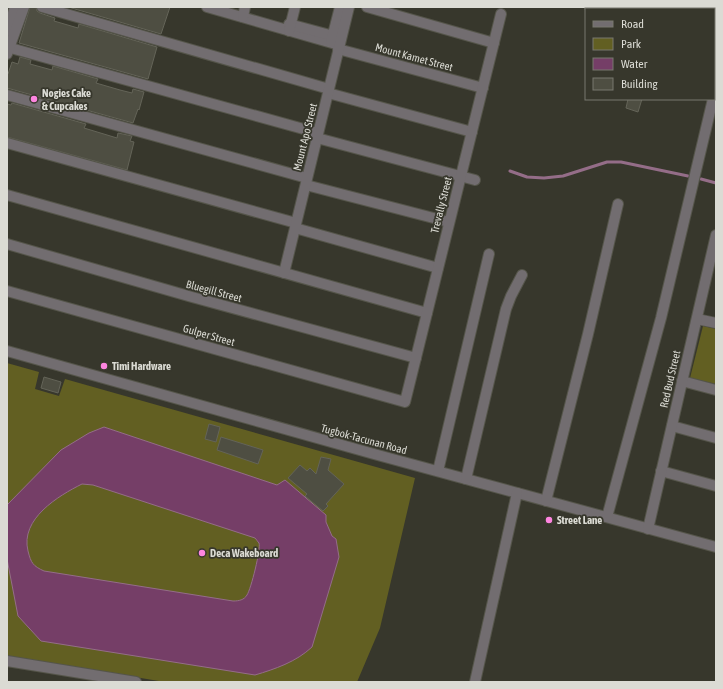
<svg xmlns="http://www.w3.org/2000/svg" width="723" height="689" font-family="'Asap Condensed',sans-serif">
	<rect width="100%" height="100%" fill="#37372c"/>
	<g fill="#625f22">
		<polygon points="703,326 716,329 716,384 690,378"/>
		<polygon points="7,363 39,372 35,389 59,396 65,379 415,478 380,628 357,682 165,682 7,656"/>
	</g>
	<path fill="#753e67" stroke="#946d88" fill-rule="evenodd" d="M104 427 277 485 285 480 326 515V522L332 536 336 539 339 557 312 647C296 662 275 669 255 675L41 641 18 616 7 559V505L61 450 89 433ZM82 484 93 485 255 538C256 539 258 542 259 543 261 549 251 589 247 595 244 600 239 601 233 601L44 571C33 566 31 563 28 551 20 519 58 496 82 484Z"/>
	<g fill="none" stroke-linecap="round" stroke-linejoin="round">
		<g stroke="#946d88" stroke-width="3">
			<polyline points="510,171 527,177 544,178 563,176 607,162 621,162 688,176"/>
			<polyline points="701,179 716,183"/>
		</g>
	</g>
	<g fill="#4e4e42" stroke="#646458">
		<polygon points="30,7 36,7 37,11 40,13 55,18 54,21 78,28 79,24 157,47 148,79 19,43"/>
		<polygon points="68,7 170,7 161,34"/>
		<polygon points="20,57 31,60 30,64 52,70 53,66 98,79 96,83 120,90 132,93 133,89 144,92 139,110 138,109 133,123 7,88 7,74 8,74 12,62 18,64"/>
		<polygon points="628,99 642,99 638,112 626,108"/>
		<polygon points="12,103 86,124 84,128 117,138 118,133 132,136 130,141 134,142 127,170 7,137 7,104 11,105"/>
		<polygon points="44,377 61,382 58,393 41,388"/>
		<polygon points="209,424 220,427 216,442 205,439"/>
		<polygon points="221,437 263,450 258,464 217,450"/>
		<polygon points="321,457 331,459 328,470 344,484 326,504 328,506 323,511 305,496 307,494 288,478 300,465 307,471 310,468 316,474"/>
	</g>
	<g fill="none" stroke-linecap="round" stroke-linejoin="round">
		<g stroke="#55554a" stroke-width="12">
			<g id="minor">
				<polyline points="42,7 329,89"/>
				<polyline points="207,7 339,45"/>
				<polyline points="367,7 494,43"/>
				<polyline points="590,7 597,9"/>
				<polyline points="243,17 245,7"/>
				<polyline points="289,24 341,38"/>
				<polyline points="7,31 15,7"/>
				<polyline points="289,31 295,7"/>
				<polyline points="331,42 340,7"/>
				<polyline points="714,42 716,42"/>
				<polyline points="7,47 318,133"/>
				<polyline points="338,49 483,88"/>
				<polyline points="7,54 24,7"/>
				<polyline points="328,93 472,132"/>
				<polyline points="7,95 307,178"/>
				<polyline points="714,96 716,85"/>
				<polyline points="317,138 475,180"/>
				<polyline points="7,143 296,223"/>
				<polyline points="306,185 449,222"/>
				<polyline points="7,195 427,313"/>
				<polyline points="295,228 438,268"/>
				<polyline points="7,244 192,297 416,358"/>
				<polyline points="284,273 349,7"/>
				<polyline points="7,291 405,402 501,14"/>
				<polyline points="697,319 716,323"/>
				<polyline points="7,351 374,454 716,547"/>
				<polyline points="682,381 716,390"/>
				<polyline points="672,426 716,438"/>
				<polyline points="438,471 489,254"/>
				<polyline points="661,471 716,486"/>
				<polyline points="466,479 506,309 511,296 522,275"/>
				<polyline points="546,501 588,334 618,204"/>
				<polyline points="607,517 661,318 713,99"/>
				<polyline points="648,529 716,235"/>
				<polyline points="7,661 136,682"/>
				<polyline points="475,682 517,493"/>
			</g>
		</g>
		<use href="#minor" stroke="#726d70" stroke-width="10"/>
	</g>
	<g fill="#fe85e0" stroke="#37372c" stroke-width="1.5">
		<circle cx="34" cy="99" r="4"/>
		<circle cx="104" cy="366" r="4"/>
		<circle cx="549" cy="520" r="4"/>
		<circle cx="202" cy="553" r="4"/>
	</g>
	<g text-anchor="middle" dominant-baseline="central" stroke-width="3.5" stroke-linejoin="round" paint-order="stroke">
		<g font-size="11" fill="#dbdbd4" stroke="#37372c">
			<text transform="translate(414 57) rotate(15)">Mount Kamet Street</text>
			<text transform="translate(305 137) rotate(-76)">Mount Apo Street</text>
			<text transform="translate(441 205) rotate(-76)">Trevally Street</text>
			<text transform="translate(214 291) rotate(15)">Bluegill Street</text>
			<text transform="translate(209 335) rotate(16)">Gulper Street</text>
			<text transform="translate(670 379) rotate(-77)">Red Bud Street</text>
			<text transform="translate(364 439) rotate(15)">Tugbok-Tacunan Road</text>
		</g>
		<g font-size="11" font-weight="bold" fill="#dbdbd4" stroke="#37372c" text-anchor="start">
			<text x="42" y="93">Nogies Cake<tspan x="42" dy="13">&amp; Cupcakes</tspan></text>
			<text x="112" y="366">Timi Hardware</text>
			<text x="557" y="520">Street Lane</text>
			<text x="210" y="553">Deca Wakeboard</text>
		</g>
	</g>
	<rect width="723" height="689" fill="none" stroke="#dbdbd4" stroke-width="16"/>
	<rect x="585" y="8" width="130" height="92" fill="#37372c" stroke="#79796f"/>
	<rect x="593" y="21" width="20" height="6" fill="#726d70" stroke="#79796f"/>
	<text x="621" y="28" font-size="12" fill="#dbdbd4">Road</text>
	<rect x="593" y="38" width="20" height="12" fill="#625f22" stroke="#79796f"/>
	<text x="621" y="48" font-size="12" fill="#dbdbd4">Park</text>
	<rect x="593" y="58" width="20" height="12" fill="#753e67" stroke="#79796f"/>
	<text x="621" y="68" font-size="12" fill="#dbdbd4">Water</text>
	<rect x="593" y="78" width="20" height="12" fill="#4e4e42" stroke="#79796f"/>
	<text x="621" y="88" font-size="12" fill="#dbdbd4">Building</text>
</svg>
